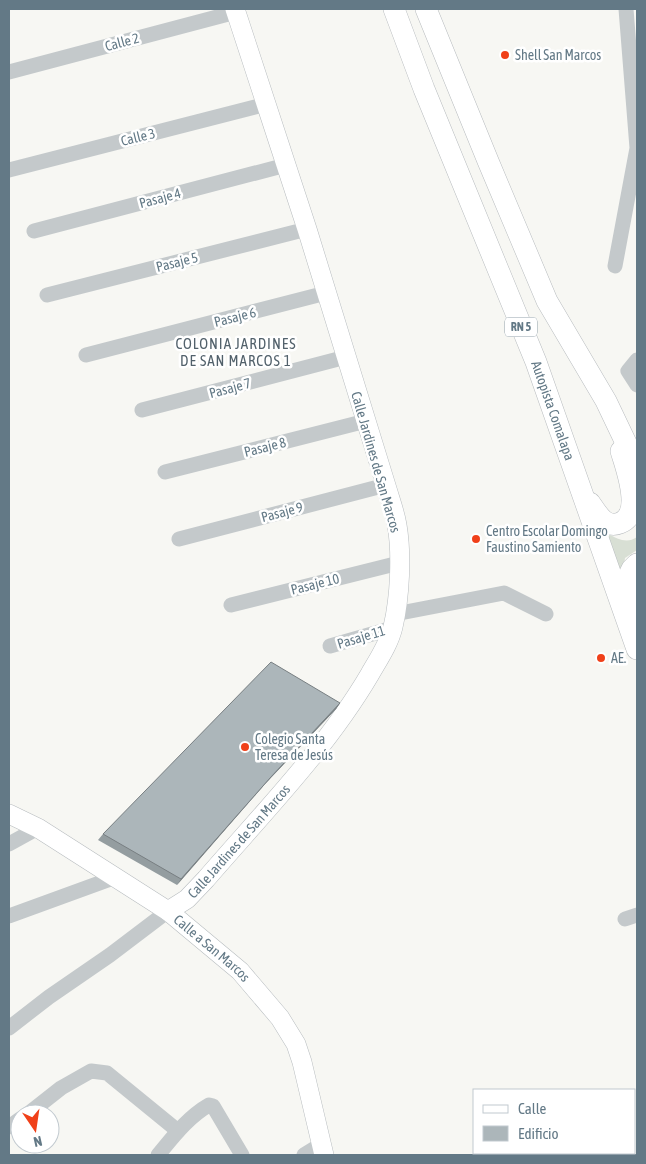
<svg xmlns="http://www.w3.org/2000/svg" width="646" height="1164" font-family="'Asap Condensed',sans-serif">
	<rect width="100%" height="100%" fill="#f7f7f3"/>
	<path fill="#d8dfd4" d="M608 534C618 539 627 544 637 537V550L625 558 622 579Z"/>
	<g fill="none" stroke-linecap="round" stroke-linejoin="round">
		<g stroke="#b7bcbf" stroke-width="20">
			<g id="major">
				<path id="s1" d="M9 814 38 828 168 911 240 971 280 1018 296 1044 302 1062 324 1155"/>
				<path id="s2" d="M168 911 187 899 206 879C262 814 326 749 370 674 378 660 389 644 393 627 400 597 402 554 397 525 395 513 391 502 388 492L307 229 235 9"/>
			</g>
		</g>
		<g stroke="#b8bcbf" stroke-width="22">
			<g id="highway">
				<path id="s3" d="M394 9 424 89 536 362 637 649"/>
				<polyline points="426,9 488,161 547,301 606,401 637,466"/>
				<path d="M590 503C597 513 605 529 620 523 644 514 626 468 621 451"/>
				<polyline points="629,611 630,573 632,569 637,564"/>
			</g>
		</g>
		<g stroke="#c4c9cb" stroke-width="15">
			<polyline points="9,72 236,12"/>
			<polyline points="9,170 267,104"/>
			<polyline points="34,231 286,165"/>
			<polyline points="615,266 637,148 626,9"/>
			<polyline points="47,295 307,229"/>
			<polyline points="86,355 326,293"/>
			<polyline points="637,360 628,371 637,385"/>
			<polyline points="142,410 346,357"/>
			<polyline points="165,472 366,421"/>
			<polyline points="179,539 386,485"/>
			<polyline points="231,605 399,563"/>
			<polyline points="395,614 504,593 546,614"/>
			<polyline points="330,646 393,628"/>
			<polyline points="9,844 38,828"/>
			<polyline points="9,916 116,877"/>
			<polyline points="625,919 637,915"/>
			<polyline points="9,1028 49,997 110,955 168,911"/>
			<polyline points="28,1114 61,1088 91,1071 107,1073 178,1131"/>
			<polyline points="9,1127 20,1119"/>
			<path d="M158 1155C173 1137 188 1117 209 1105L213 1106 242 1155"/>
			<polyline points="304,1155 322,1144"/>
		</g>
		<use href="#major" stroke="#fff" stroke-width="19"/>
		<use href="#highway" stroke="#fff" stroke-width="21"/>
	</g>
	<polygon fill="#949da0" points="340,703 336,709 265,784 177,885 98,840 103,834"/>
	<polygon fill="#787f82" points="340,703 336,709 265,784 177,885 181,879 270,778"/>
	<polygon fill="#acb6ba" stroke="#787f82" points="271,662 340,703 270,778 181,879 103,834"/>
	<g fill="#f04019" stroke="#fff" stroke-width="2">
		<circle cx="505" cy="55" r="5"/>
		<circle cx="476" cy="539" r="5"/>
		<circle cx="601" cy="658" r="5"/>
		<circle cx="245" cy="747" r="5"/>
	</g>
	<g text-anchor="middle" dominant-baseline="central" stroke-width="5" stroke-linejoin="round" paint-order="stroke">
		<rect fill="#fff" stroke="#92a1aa" stroke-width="1" x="505" y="317.5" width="32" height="19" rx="4"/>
		<g font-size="12" font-weight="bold" fill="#637986">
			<text x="521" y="327">RN 5</text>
		</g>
		<g font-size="14" fill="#637986" stroke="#fff">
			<text transform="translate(122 42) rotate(-15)">Calle 2</text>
			<text transform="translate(138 137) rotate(-14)">Calle 3</text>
			<text transform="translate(160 198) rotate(-15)">Pasaje 4</text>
			<text transform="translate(177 262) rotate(-14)">Pasaje 5</text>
			<text transform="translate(235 317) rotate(-14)">Pasaje 6</text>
			<text transform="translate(230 388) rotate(-15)">Pasaje 7</text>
			<text stroke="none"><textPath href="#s3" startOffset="432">Autopista Comalapa</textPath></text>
			<text transform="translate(265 447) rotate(-14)">Pasaje 8</text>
			<text transform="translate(376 462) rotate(74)">Calle Jardines de San Marcos</text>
			<text transform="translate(282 512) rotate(-15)">Pasaje 9</text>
			<text transform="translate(315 584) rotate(-14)">Pasaje 10</text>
			<text transform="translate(361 637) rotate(-17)">Pasaje 11</text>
			<text stroke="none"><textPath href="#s2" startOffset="100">Calle Jardines de San Marcos</textPath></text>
			<text stroke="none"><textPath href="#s1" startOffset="244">Calle a San Marcos</textPath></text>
		</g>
		<g font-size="14" fill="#637986" stroke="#fff" text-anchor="start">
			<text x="515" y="55">Shell San Marcos</text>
			<text x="486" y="531">Centro Escolar Domingo<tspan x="486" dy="16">Faustino Samiento</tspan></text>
			<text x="611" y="658">AE.</text>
			<text x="255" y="739">Colegio Santa<tspan x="255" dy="16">Teresa de Jesús</tspan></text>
		</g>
		<g font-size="15" letter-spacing="1" fill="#52616b" stroke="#fff">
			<text x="236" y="343">COLONIA JARDINES<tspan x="236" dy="17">DE SAN MARCOS 1</tspan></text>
		</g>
	</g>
	<rect width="646" height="1164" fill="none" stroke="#637986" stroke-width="20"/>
	<rect x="473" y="1089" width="162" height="65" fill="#ffffff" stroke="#c1c9cf"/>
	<rect x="483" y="1105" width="25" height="8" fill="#ffffff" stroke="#c1c9cf"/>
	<text x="518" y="1114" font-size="15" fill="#637986">Calle</text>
	<rect x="483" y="1126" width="25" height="15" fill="#acb6ba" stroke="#c1c9cf"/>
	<text x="518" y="1139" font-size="15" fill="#637986">Edificio</text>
	<g transform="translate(35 1129) rotate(167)"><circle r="24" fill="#ffffff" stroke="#c1c9cf"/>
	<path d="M0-4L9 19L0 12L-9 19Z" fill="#f04019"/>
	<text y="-8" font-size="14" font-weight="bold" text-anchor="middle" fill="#637986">N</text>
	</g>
</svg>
